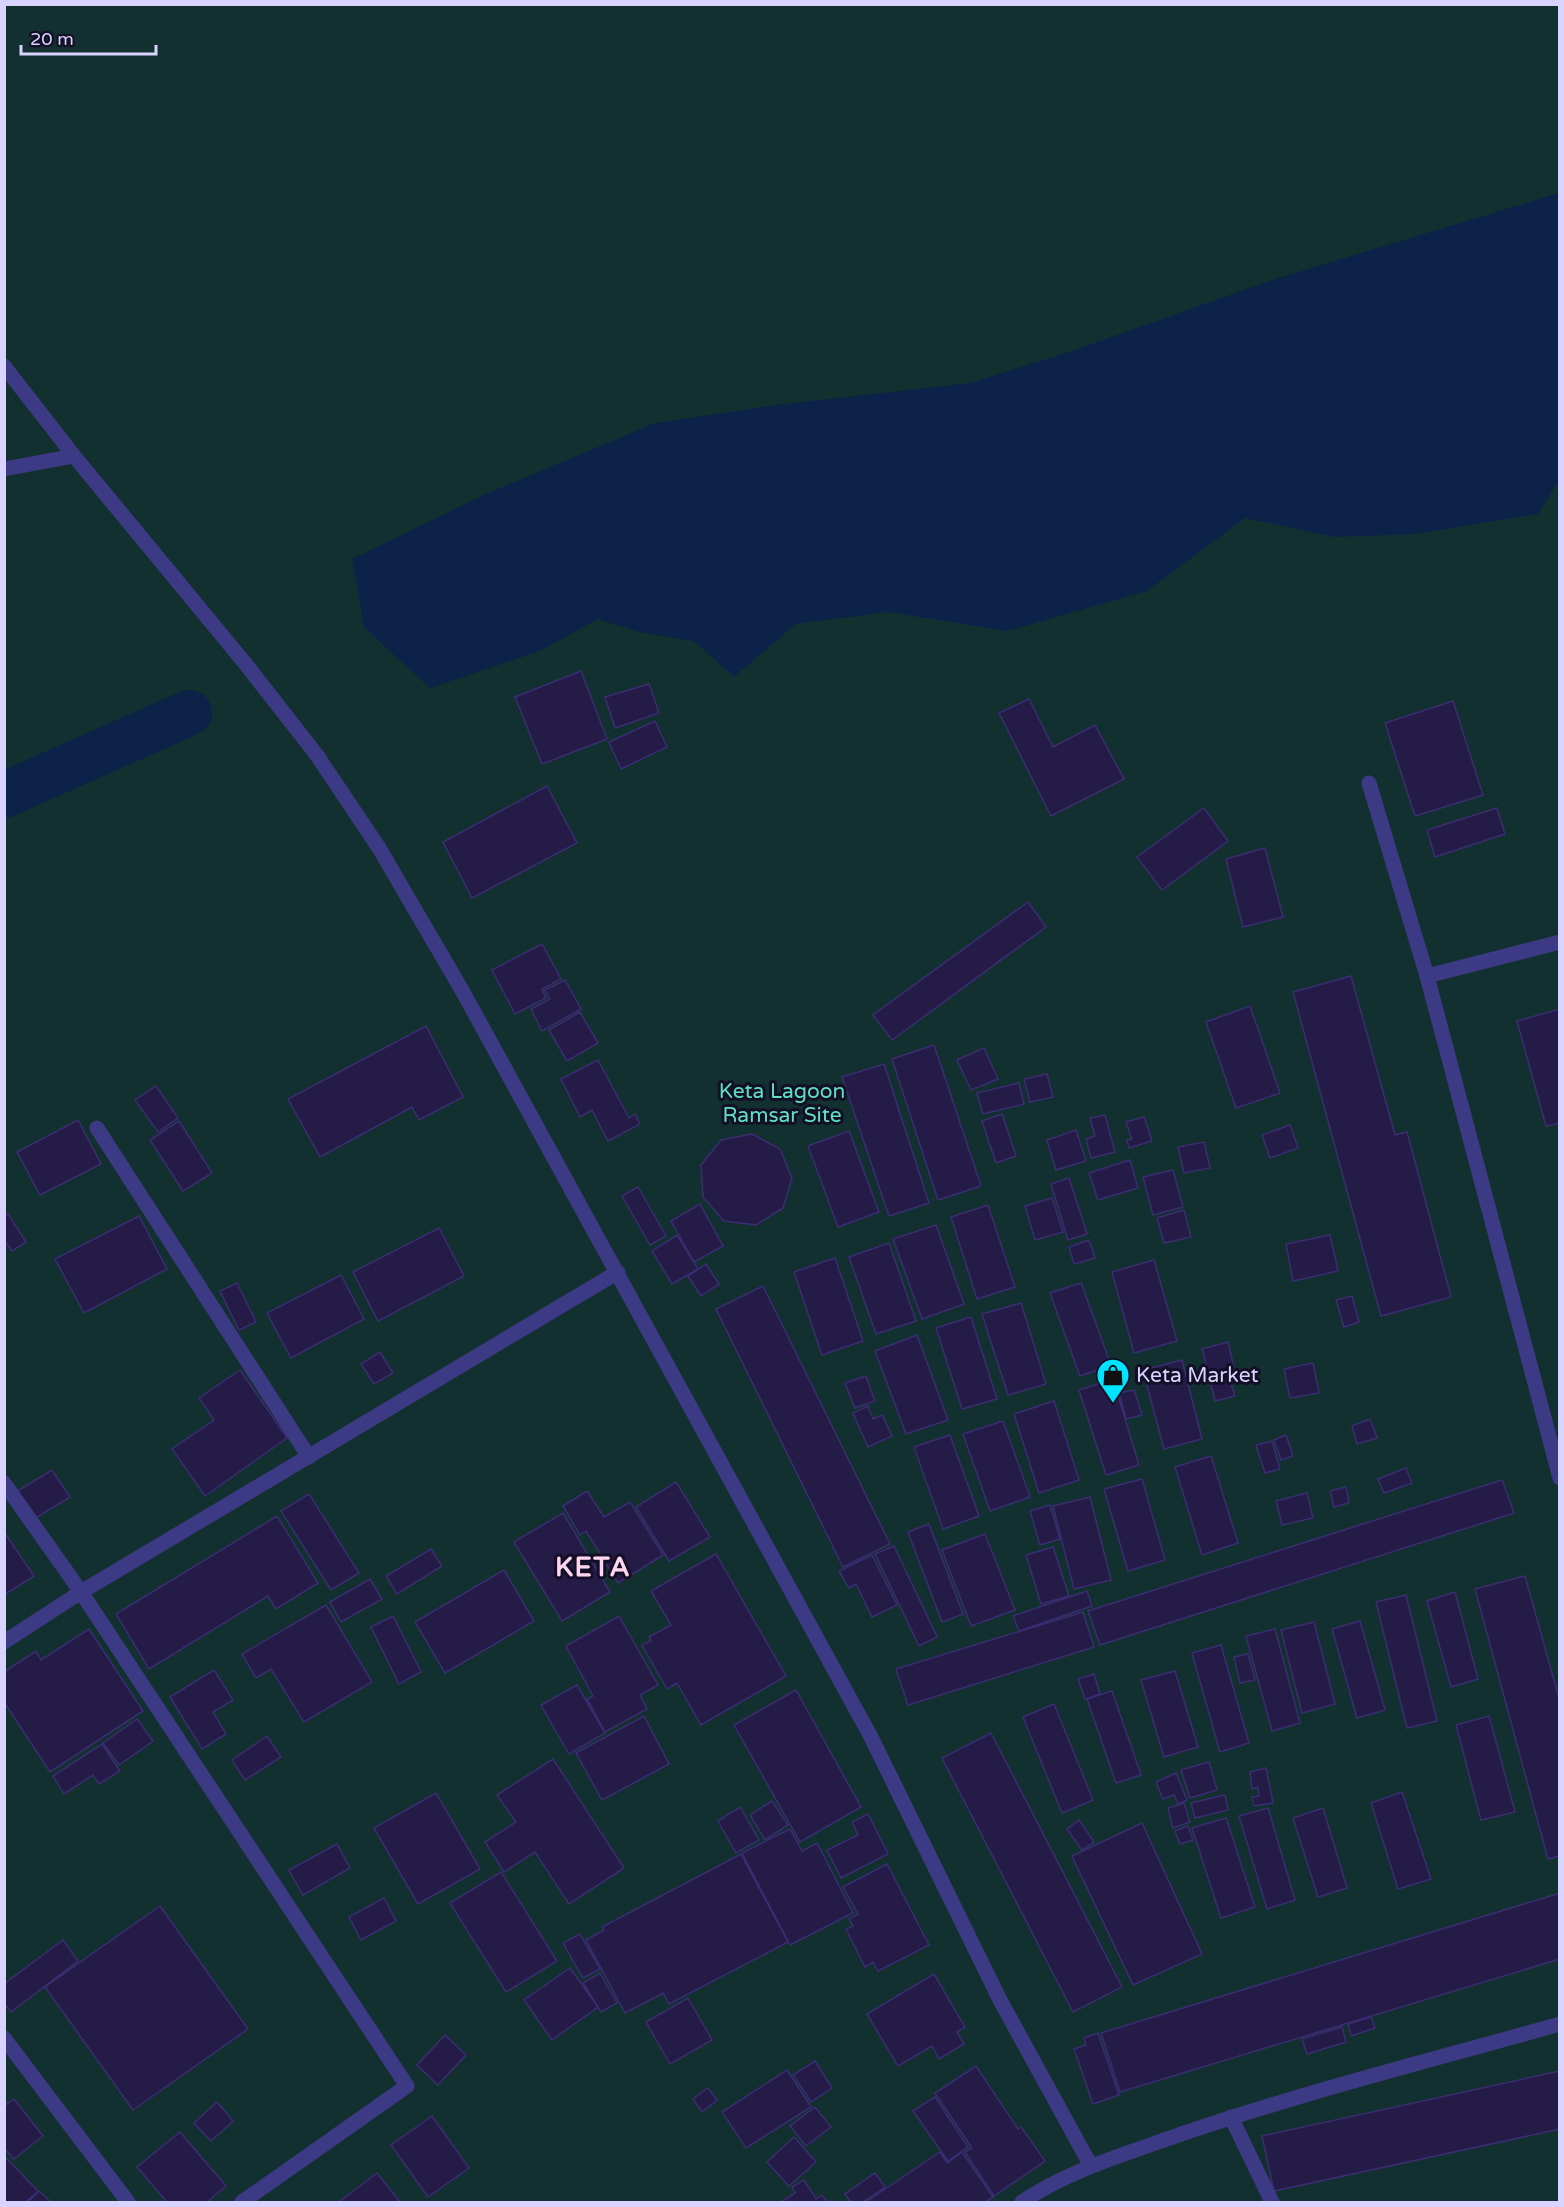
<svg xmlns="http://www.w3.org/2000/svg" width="1564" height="2207" font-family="'Varela Round',sans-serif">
	<rect width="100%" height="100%" fill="#130f26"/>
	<rect fill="#12302f" x="5" y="5" width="1554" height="2197"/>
	<polygon fill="#0c2248" points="1559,193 1559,480 1538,514 1414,534 1334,537 1245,518 1147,591 1007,631 888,612 796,624 734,677 694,641 639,632 598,619 540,651 430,688 364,627 352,559 486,494 655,423 785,404 970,383 1072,351 1272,280"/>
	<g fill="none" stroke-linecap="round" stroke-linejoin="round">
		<polyline stroke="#0c2248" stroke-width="46" points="4,795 189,713"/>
	</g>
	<g fill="#241b47" stroke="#3b2d73" stroke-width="1.5">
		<polygon points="581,671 607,739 542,764 515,697"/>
		<polygon points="649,684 659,713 615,728 605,697"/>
		<polygon points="1029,699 1053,747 1095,725 1124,779 1051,816 999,713"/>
		<polygon points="1453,701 1483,795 1415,816 1385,723"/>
		<polygon points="655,721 667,747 621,769 609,742"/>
		<polygon points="547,786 577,843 472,898 443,842"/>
		<polygon points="1204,808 1228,841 1162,890 1137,857"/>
		<polygon points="1497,808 1505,834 1435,857 1427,830"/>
		<polygon points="1265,848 1283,917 1243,927 1226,859"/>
		<polygon points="1028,902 1046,927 892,1040 873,1015"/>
		<polygon points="542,944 561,979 542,989 546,998 515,1014 492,970"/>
		<polygon points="1351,976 1395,1135 1407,1132 1451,1297 1381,1316 1293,992"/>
		<polygon points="565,980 581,1009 542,1031 531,1009 550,999 545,990"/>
		<polygon points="1250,1006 1280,1093 1236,1108 1206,1022"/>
		<polygon points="1560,1009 1560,1123 1546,1126 1517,1021"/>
		<polygon points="580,1012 598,1043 567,1061 549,1030"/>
		<polygon points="426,1026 463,1097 419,1120 412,1107 320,1157 288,1099"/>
		<polygon points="934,1045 981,1186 938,1200 892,1059"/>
		<polygon points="984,1048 998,1079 971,1090 957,1060"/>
		<polygon points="598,1060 629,1118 635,1114 640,1124 608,1141 592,1110 580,1117 561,1079"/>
		<polygon points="884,1064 929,1203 889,1216 842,1077"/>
		<polygon points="1047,1074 1053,1097 1030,1102 1024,1079"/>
		<polygon points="1019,1083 1024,1104 983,1114 977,1093"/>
		<polygon points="156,1086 178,1118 158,1132 135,1100"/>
		<polygon points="1002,1114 1016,1156 996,1163 982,1121"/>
		<polygon points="1105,1115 1115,1152 1091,1158 1086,1139 1095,1136 1090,1118"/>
		<polygon points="1144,1117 1152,1141 1129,1148 1127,1140 1132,1139 1126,1122"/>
		<polygon points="78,1120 101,1164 40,1195 17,1152"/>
		<polygon points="179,1121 212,1173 183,1191 150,1140"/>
		<polygon points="1290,1125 1298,1148 1270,1158 1262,1135"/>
		<polygon points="1076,1130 1086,1161 1056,1170 1047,1140"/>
		<polygon points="849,1131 879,1212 838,1227 808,1146"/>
		<polygon points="752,1134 780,1149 792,1178 783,1208 756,1225 724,1221 703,1197 701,1165 721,1140"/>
		<polygon points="1204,1142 1210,1168 1184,1173 1178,1147"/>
		<polygon points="1130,1160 1138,1188 1098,1200 1089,1173"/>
		<polygon points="1173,1170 1183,1207 1153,1215 1143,1177"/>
		<polygon points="1069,1178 1087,1234 1068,1240 1051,1184"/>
		<polygon points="638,1187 666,1236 650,1245 622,1196"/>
		<polygon points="1052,1198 1063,1232 1035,1240 1025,1206"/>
		<polygon points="700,1204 723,1246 694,1262 671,1221"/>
		<polygon points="988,1205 1015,1287 977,1299 951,1217"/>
		<polygon points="1184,1210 1191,1237 1164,1243 1157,1218"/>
		<polygon points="8,1214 26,1242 12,1251 4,1240 4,1216"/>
		<polygon points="139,1216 167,1269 84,1313 55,1259"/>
		<polygon points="936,1225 964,1304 922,1319 893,1239"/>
		<polygon points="439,1228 464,1276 378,1321 353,1272"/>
		<polygon points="677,1235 698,1269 672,1284 652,1251"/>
		<polygon points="1330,1235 1338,1271 1293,1281 1286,1244"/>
		<polygon points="1089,1240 1095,1258 1074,1264 1069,1247"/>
		<polygon points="889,1243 916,1321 876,1334 849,1257"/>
		<polygon points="835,1258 863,1341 822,1355 794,1272"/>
		<polygon points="1154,1260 1177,1341 1134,1353 1112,1272"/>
		<polygon points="706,1264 719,1284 701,1296 688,1276"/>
		<polygon points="341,1275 364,1319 291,1358 267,1313"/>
		<polygon points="237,1283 256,1322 239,1330 220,1291"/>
		<polygon points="1081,1283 1111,1365 1080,1376 1050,1293"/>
		<polygon points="763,1286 890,1544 843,1567 716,1309"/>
		<polygon points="1352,1296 1359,1322 1344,1327 1336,1300"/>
		<polygon points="1021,1303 1046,1384 1008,1395 982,1314"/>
		<polygon points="971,1317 997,1399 962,1409 936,1328"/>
		<polygon points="917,1335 948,1420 906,1434 875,1351"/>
		<polygon points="1228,1342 1235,1372 1210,1378 1202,1349"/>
		<polygon points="380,1352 393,1373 374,1384 361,1364"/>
		<polygon points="1182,1360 1202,1439 1164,1449 1143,1370"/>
		<polygon points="1313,1363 1319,1393 1290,1398 1284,1369"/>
		<polygon points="240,1370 287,1438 205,1496 172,1449 214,1420 199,1398"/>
		<polygon points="866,1376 875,1401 855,1408 845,1383"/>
		<polygon points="1113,1379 1139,1465 1106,1475 1079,1390"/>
		<polygon points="1230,1380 1235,1396 1215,1401 1211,1385"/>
		<polygon points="1134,1390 1142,1415 1126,1419 1119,1393"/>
		<polygon points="1054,1401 1079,1480 1039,1493 1014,1414"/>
		<polygon points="868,1406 873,1419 882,1415 892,1436 868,1447 853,1413"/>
		<polygon points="1370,1419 1377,1438 1357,1444 1352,1426"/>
		<polygon points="1003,1421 1030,1497 990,1511 963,1434"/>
		<polygon points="950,1435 979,1516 943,1529 914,1447"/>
		<polygon points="1286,1435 1293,1456 1281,1460 1274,1440"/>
		<polygon points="1272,1441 1280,1469 1265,1473 1256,1445"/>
		<polygon points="1211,1456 1238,1543 1202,1555 1175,1467"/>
		<polygon points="1406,1468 1412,1483 1384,1493 1378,1479"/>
		<polygon points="52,1470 70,1497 34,1519 16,1492"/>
		<polygon points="1142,1479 1165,1560 1128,1571 1104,1489"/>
		<polygon points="1502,1480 1514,1513 1100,1645 1088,1611"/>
		<polygon points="676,1482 710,1537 669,1561 636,1507"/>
		<polygon points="1346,1487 1349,1503 1334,1507 1330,1491"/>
		<polygon points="587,1491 604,1517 630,1502 663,1555 618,1583 586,1531 580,1535 563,1506"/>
		<polygon points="1307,1493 1313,1518 1282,1525 1276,1501"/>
		<polygon points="309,1494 359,1573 331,1590 281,1511"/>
		<polygon points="1090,1497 1111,1580 1074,1589 1053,1506"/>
		<polygon points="1050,1505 1060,1539 1040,1545 1030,1511"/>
		<polygon points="563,1513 610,1592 562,1621 514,1542"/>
		<polygon points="277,1516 318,1583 276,1609 268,1596 149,1669 116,1614"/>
		<polygon points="929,1524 963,1614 942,1622 908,1532"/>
		<polygon points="4,1532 34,1576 4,1595"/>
		<polygon points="985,1534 1015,1610 971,1626 942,1550"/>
		<polygon points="894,1546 937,1637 919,1646 875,1554"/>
		<polygon points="1053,1547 1069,1596 1041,1604 1026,1555"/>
		<polygon points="431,1549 442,1566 397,1594 386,1576"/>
		<polygon points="716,1554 786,1676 701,1725 677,1683 667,1689 642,1645 651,1641 649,1637 671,1625 651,1591"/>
		<polygon points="872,1555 897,1605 872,1617 856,1584 849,1588 839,1571"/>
		<polygon points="504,1570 534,1621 445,1673 415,1622"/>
		<polygon points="1525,1576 1560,1702 1560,1856 1548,1859 1475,1589"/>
		<polygon points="370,1579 382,1599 341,1622 330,1602"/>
		<polygon points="1087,1591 1092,1606 1019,1631 1013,1616"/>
		<polygon points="1455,1592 1478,1679 1451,1687 1427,1601"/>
		<polygon points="1406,1595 1437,1721 1407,1728 1376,1602"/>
		<polygon points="326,1605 372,1682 304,1722 271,1669 256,1678 242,1654"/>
		<polygon points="1083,1612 1094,1647 908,1705 896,1669"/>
		<polygon points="393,1616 421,1672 399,1684 371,1627"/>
		<polygon points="619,1616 658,1685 640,1695 647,1709 605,1732 587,1699 593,1696 566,1646"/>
		<polygon points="1360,1621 1385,1710 1357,1718 1332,1629"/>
		<polygon points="1314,1622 1335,1704 1302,1713 1281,1630"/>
		<polygon points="89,1629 143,1711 50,1772 4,1702 4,1672 36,1651 41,1660"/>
		<polygon points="1275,1629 1300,1723 1272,1731 1246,1636"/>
		<polygon points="1221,1645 1249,1743 1220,1752 1192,1653"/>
		<polygon points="1248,1654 1255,1680 1240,1683 1234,1657"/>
		<polygon points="214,1670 233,1700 213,1712 226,1734 202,1749 170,1697"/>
		<polygon points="1175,1671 1198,1747 1164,1757 1141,1680"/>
		<polygon points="1094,1674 1100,1694 1085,1699 1078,1679"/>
		<polygon points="577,1685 605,1733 569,1754 541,1705"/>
		<polygon points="796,1690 861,1807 800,1842 734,1725"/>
		<polygon points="1112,1691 1141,1775 1116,1783 1087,1699"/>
		<polygon points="1054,1704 1093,1800 1062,1813 1023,1717"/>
		<polygon points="644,1716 669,1764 602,1800 576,1753"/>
		<polygon points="1489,1716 1515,1812 1481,1820 1456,1725"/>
		<polygon points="137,1719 153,1741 119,1765 103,1743"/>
		<polygon points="991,1733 1122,1987 1073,2012 942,1758"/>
		<polygon points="267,1736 281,1757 245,1780 232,1760"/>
		<polygon points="102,1744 120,1771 99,1784 93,1775 64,1794 53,1776"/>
		<polygon points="553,1759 624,1868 569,1904 535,1852 504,1872 485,1842 516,1822 497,1795"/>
		<polygon points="1209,1762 1217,1790 1190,1798 1181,1770"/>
		<polygon points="1266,1768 1273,1803 1254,1806 1252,1797 1259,1796 1258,1787 1252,1789 1250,1772"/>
		<polygon points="1176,1773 1187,1800 1178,1804 1174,1795 1163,1799 1156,1782"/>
		<polygon points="1402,1792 1431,1879 1398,1889 1371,1803"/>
		<polygon points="436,1793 480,1869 418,1904 374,1828"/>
		<polygon points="1225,1795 1228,1810 1195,1818 1191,1803"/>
		<polygon points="772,1801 788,1825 765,1840 750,1815"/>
		<polygon points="1184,1803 1190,1822 1173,1828 1168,1808"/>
		<polygon points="740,1807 759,1840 736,1853 718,1821"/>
		<polygon points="1268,1808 1295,1900 1267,1909 1239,1816"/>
		<polygon points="1323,1808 1347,1888 1318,1897 1293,1818"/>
		<polygon points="868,1814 888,1854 841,1878 827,1850 858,1835 852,1822"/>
		<polygon points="1226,1818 1255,1907 1221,1918 1192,1828"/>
		<polygon points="1079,1820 1094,1842 1082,1850 1067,1829"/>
		<polygon points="1142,1823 1202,1954 1133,1985 1072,1856"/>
		<polygon points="1188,1826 1193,1840 1180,1844 1175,1831"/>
		<polygon points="790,1829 802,1851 817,1843 853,1913 790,1945 742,1853"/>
		<polygon points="337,1844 350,1868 303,1895 289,1870"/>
		<polygon points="741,1854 788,1942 669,2004 663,1993 625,2013 586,1940 604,1930 602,1927"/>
		<polygon points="887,1864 929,1945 878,1971 873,1962 865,1967 846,1929 853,1926 849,1919 858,1914 843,1887"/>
		<polygon points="501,1872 557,1961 506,1992 450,1903"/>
		<polygon points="1560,1893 1560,1959 1120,2092 1101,2033"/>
		<polygon points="384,1898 396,1921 361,1940 349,1917"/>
		<polygon points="160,1906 248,2029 133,2110 45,1987"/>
		<polygon points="580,1934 600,1969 583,1978 563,1943"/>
		<polygon points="63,1940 78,1961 11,2012 4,2003 4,1984"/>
		<polygon points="570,1968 598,2007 552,2040 524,2000"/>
		<polygon points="600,1973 617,2003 601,2012 583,1983"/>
		<polygon points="934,1974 965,2027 957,2032 964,2044 939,2059 932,2046 898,2066 867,2014"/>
		<polygon points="688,1998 712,2040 670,2064 646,2022"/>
		<polygon points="1371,2017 1375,2028 1351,2036 1348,2024"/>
		<polygon points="1342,2027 1346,2042 1307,2054 1302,2039"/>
		<polygon points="1098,2033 1119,2095 1093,2104 1074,2049 1086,2045 1084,2038"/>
		<polygon points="445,2035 466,2055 438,2085 417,2065"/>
		<polygon points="815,2061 832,2088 811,2102 793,2075"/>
		<polygon points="976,2066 1018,2129 1021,2127 1045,2161 994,2196 965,2152 972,2148 935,2093"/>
		<polygon points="787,2070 811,2107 746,2148 722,2112"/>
		<polygon points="1560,2071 1560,2129 1274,2191 1262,2136"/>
		<polygon points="708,2088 717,2100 702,2112 693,2099"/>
		<polygon points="935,2097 968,2147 948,2161 913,2111"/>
		<polygon points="14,2099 43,2136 14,2159 4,2148 4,2106"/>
		<polygon points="217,2102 233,2121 211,2141 194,2123"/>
		<polygon points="815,2107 831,2127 806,2146 790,2126"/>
		<polygon points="432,2116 469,2168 428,2197 391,2145"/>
		<polygon points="180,2132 226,2186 207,2202 167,2202 137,2167"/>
		<polygon points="794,2137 816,2162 789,2186 767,2162"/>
		<polygon points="940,2152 947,2163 962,2152 993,2197 985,2202 866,2202"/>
		<polygon points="4,2156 38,2191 26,2202 4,2202"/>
		<polygon points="377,2173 400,2202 339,2202"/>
		<polygon points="875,2173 885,2187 863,2202 851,2202 845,2194"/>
		<polygon points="804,2180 816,2199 822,2195 827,2202 781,2202 795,2193 792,2187"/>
		<polygon points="39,2191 51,2202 28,2202"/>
	</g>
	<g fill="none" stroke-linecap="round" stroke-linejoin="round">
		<g stroke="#3d3a85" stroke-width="15">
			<polyline points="4,366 74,456 244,662 316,754 379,848 463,992 871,1737 1000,2000 1091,2166"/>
			<polyline points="4,469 74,456"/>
			<polyline points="1369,783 1427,976 1560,1478"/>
			<polyline points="1427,976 1560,942"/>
			<polyline points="97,1128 309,1457"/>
			<polyline points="4,1483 81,1592 407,2086 242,2202"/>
			<polyline points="4,1642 81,1592 618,1272"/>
			<polyline points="4,2038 128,2202"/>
			<polyline points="1231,2117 1272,2202"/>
			<path d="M1022 2202C1066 2172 1117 2157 1167 2139 1296 2094 1429 2061 1560 2024"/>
		</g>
	</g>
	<defs>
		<g id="shop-pin" transform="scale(1.725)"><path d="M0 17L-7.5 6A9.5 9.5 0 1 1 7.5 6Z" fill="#00e5ff" stroke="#130f26"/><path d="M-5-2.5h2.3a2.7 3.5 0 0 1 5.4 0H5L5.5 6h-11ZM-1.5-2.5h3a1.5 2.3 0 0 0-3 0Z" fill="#111"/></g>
	</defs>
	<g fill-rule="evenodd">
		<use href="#shop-pin" x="1113" y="1375"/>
	</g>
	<g text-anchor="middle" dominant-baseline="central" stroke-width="6" stroke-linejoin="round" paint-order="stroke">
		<g font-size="21" fill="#5fe0c0" stroke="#130f26">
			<text x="782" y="1091">Keta Lagoon<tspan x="782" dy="24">Ramsar Site</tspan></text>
		</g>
		<g font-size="21" fill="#d9d4ff" stroke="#130f26" text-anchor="start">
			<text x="1136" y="1375">Keta Market</text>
		</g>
		<g font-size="27" font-weight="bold" letter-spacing="1.5" fill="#ffd6f0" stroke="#130f26">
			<text x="593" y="1567">KETA</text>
		</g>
	</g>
	<rect width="1564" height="2207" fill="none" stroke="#d9d4ff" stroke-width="12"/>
	<path d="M21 45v9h135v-9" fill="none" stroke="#d9d4ff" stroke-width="3"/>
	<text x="30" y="45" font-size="18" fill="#d9d4ff" stroke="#130f26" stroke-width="4.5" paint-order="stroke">20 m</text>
</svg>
